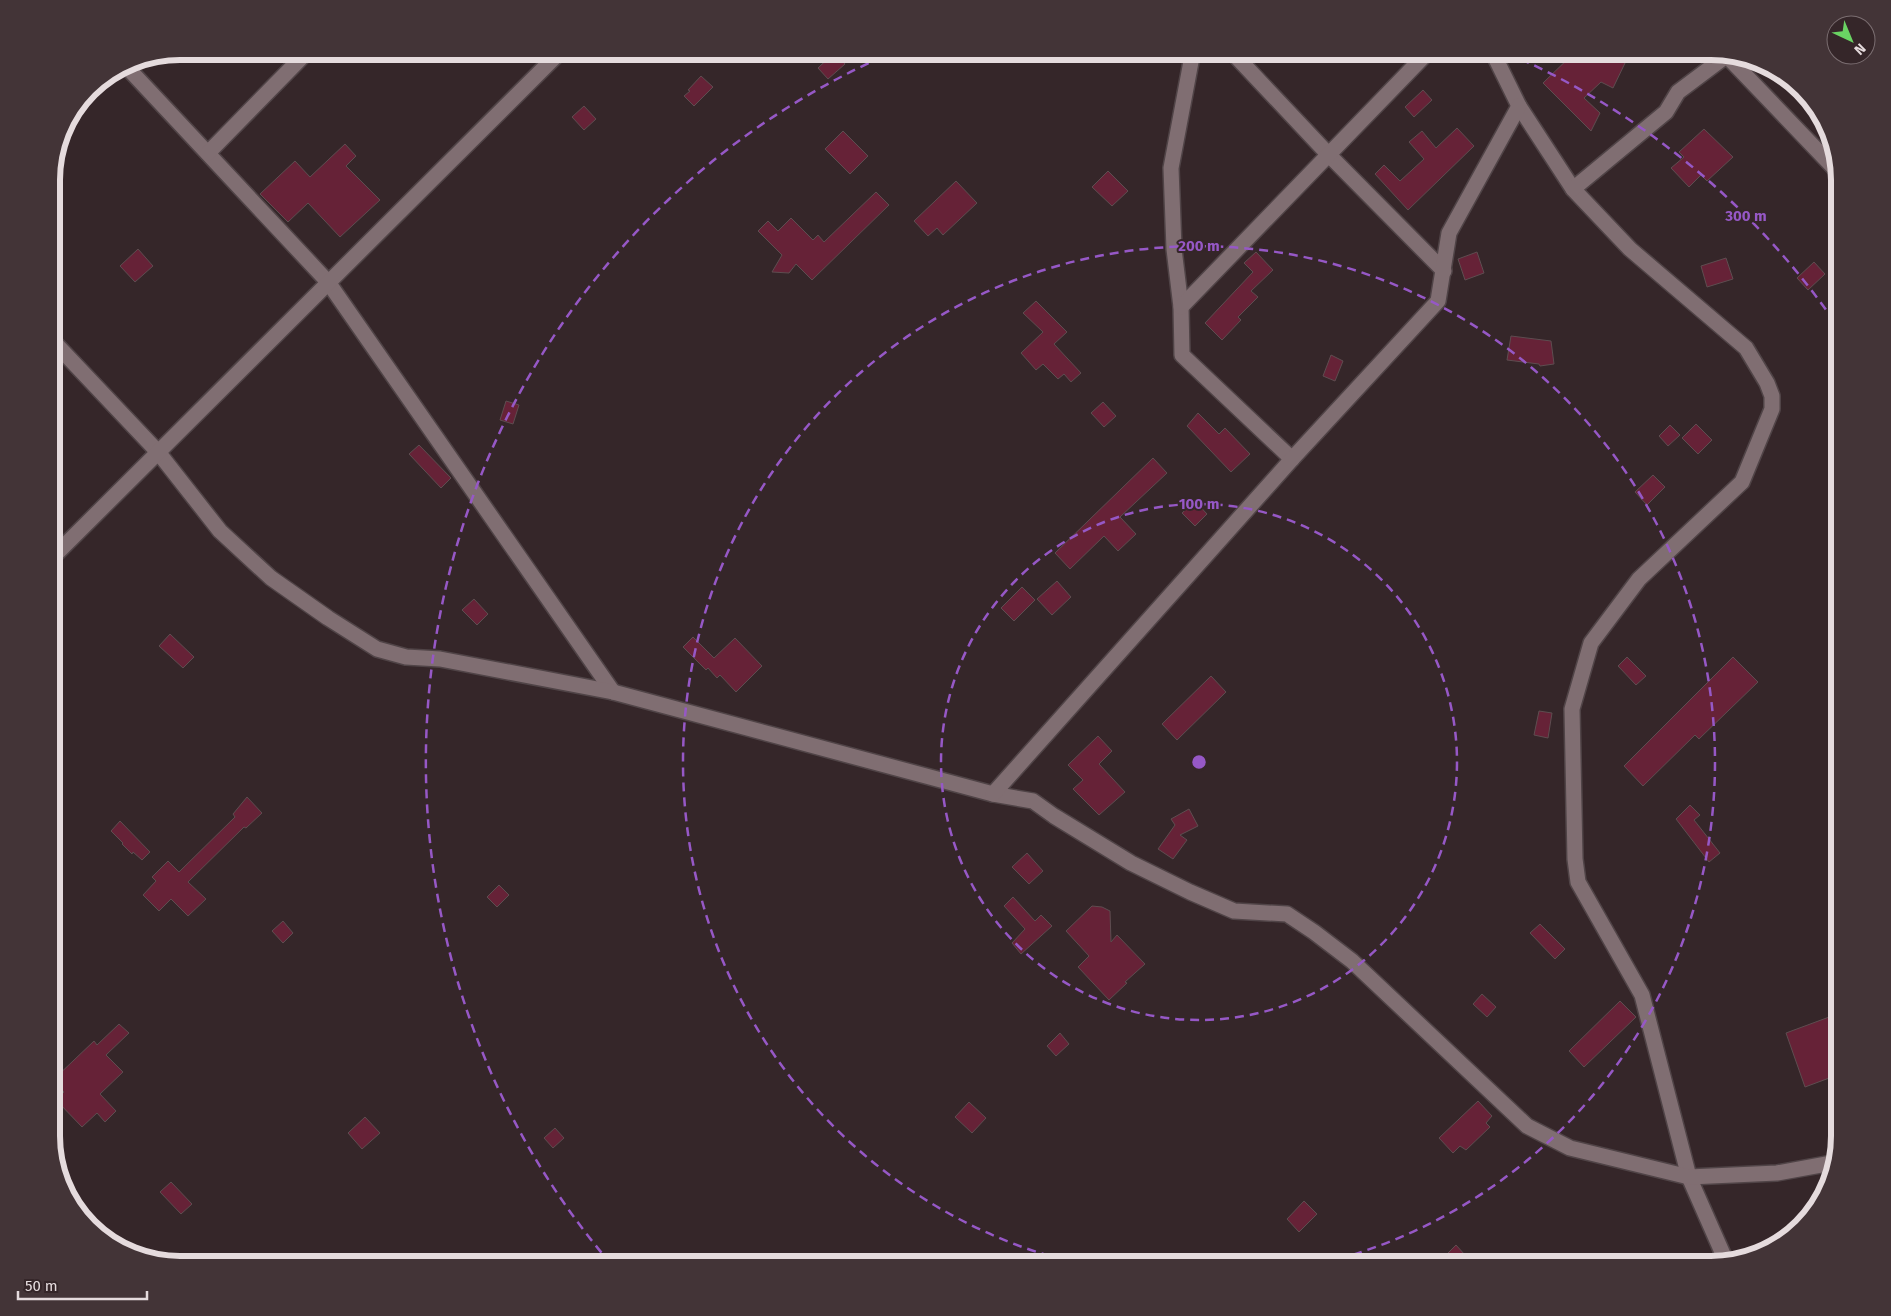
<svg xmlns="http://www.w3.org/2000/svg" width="1891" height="1316" font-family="'Fira Sans',sans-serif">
	<rect width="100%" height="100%" fill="#352629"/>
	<g fill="#662237" stroke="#5e4d50">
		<polygon points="1576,51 1608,51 1626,61 1613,88 1601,82 1584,98 1600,113 1591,131 1543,83"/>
		<polygon points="835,52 845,64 828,79 818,68"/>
		<polygon points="701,76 713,87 694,106 684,96 690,91 688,90"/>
		<polygon points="1423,90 1432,100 1414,117 1405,107"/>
		<polygon points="584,106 596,119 584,130 572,117"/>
		<polygon points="1457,128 1474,146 1408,210 1375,174 1384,165 1400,181 1424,159 1409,142 1422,131 1436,148"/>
		<polygon points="1704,129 1733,157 1707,181 1701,175 1689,187 1671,168 1684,157 1679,152"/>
		<polygon points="843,131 868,156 850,174 825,149"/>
		<polygon points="345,144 356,156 346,166 380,200 340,237 308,203 288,222 260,194 295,161 310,177"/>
		<polygon points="1108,171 1128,191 1112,206 1092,187"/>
		<polygon points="956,181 977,203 943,235 937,228 928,236 914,221"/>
		<polygon points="876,192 889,205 812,280 796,264 789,273 772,272 782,255 758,231 768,221 778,231 791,218 813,240 818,235 824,242"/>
		<polygon points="138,249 153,266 135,282 120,266"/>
		<polygon points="1256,252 1273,270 1251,291 1258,297 1238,317 1241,320 1222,340 1205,323 1253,272 1244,263"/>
		<polygon points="1477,252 1484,273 1465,280 1458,259"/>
		<polygon points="1726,258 1733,279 1707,287 1701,266"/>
		<polygon points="1814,262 1825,274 1808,290 1797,278"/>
		<polygon points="1036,301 1067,332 1054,344 1081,373 1071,382 1064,374 1058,379 1043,364 1036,370 1021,353 1043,332 1023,313"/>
		<polygon points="1511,336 1551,341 1554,364 1540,366 1539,364 1507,360"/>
		<polygon points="1331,355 1343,361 1335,381 1323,376"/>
		<polygon points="506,401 519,405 513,424 500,420"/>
		<polygon points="1103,402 1116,416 1104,427 1091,413"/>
		<polygon points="1198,413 1219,434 1225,428 1250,454 1231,472 1187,426"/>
		<polygon points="1696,424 1712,440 1698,454 1682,438"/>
		<polygon points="1670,425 1680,435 1668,446 1659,436"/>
		<polygon points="419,445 451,478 441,488 409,454"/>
		<polygon points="1153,458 1167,473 1120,517 1136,534 1118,551 1104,536 1070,569 1055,553"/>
		<polygon points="1653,475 1665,487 1647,505 1635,492"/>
		<polygon points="1195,501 1207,514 1195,526 1182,513"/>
		<polygon points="1057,581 1071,597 1052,615 1037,599"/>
		<polygon points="1022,587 1035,600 1014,621 1001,608"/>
		<polygon points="474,599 488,614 477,625 462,610"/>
		<polygon points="170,634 194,657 183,668 159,646"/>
		<polygon points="693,637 714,658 735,638 762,666 736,692 720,675 717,678 708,668 706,670 683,647"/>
		<polygon points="1627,657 1646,676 1636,685 1618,666"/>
		<polygon points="1733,657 1758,682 1699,739 1695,735 1643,786 1624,766"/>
		<polygon points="1211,676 1226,692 1177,740 1162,724"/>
		<polygon points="1539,711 1552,713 1548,738 1534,735"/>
		<polygon points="1098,736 1112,751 1099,764 1125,792 1099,815 1073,789 1083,780 1068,765"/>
		<polygon points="247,797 262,813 246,828 244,827 188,882 206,899 188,916 171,899 159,911 143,895 156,881 152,877 168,861 179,872 235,817 233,814"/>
		<polygon points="1690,805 1700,815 1694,820 1720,853 1709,862 1676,819"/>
		<polygon points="1189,809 1198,826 1180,835 1187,840 1173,859 1158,849 1175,825 1171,819"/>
		<polygon points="120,821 150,852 142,860 133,852 132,854 122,844 123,843 111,831"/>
		<polygon points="1027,853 1043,871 1029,884 1012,867"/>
		<polygon points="499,885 509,895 497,907 487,897"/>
		<polygon points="1013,897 1035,921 1041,915 1052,926 1021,954 1012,943 1025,929 1004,906"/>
		<polygon points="1092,906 1102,907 1110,911 1111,942 1117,935 1145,964 1125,982 1127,983 1109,1000 1078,967 1089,956 1066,931"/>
		<polygon points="283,921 293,933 283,943 272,931"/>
		<polygon points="1540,924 1565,949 1555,959 1530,933"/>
		<polygon points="1482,994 1496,1007 1487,1017 1473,1004"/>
		<polygon points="1620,1001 1636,1017 1584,1067 1569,1051"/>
		<polygon points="1840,1013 1840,1074 1805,1087 1786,1033"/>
		<polygon points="119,1024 129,1033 106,1055 123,1072 100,1094 116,1111 105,1122 97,1113 82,1127 56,1100 64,1092 53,1080 94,1041 97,1045"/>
		<polygon points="1060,1033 1069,1044 1056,1056 1047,1046"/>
		<polygon points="1478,1101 1492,1116 1486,1123 1490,1127 1466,1150 1460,1146 1453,1153 1439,1138"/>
		<polygon points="969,1102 986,1118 972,1133 955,1117"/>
		<polygon points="365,1117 380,1133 362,1149 348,1133"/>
		<polygon points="555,1128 564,1138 553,1148 544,1138"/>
		<polygon points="171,1182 192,1204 181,1214 160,1192"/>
		<polygon points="1304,1201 1317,1214 1299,1232 1287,1219"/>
		<polygon points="1456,1245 1474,1265 1436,1265"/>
	</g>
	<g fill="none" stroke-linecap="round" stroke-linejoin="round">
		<g stroke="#504447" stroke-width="18">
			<g id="minor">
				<polyline points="1193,51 1171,168 1174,249 1181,307 1182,355 1292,459"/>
				<polyline points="1231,51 1328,154 1444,271"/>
				<polyline points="1492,51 1519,106 1573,189 1630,249 1746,348 1767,383 1772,396 1772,409 1742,482 1639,579 1591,643 1572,709 1575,859 1578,882 1642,995 1689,1177 1726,1261"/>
				<polyline points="1727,56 1838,172"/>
				<polyline points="125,65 328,282 613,692"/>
				<polyline points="208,153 308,51"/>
				<polyline points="1573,189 1666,112 1678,92 1726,56"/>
				<polyline points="1181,307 1429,51"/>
				<polyline points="52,340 158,452 220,531 271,578 328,618 377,649 406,657 440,659 613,692 993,794 1033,801 1054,816 1131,863 1190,892 1234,911 1287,914 1314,932 1352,961 1527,1126 1570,1148 1689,1177 1777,1173 1832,1163"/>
				<polyline points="52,558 561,51"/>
				<polyline points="993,794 1292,459 1438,301 1449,233 1519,106"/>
			</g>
		</g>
		<use href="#minor" stroke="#806e72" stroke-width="15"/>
	</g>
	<g fill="none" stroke="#9658c6" stroke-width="2.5" stroke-dasharray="9 6">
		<circle cx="1199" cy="762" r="258"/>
		<path d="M1079 1264A516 516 0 1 1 1319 1264"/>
		<path d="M611 1264A773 773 0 0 1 891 53M1507 53A773 773 0 0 1 1836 324"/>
	</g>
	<path d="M0 0H1891V1316H0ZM180 60H1711A120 120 0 0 1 1831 180V1136A120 120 0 0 1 1711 1256H180A120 120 0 0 1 60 1136V180A120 120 0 0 1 180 60Z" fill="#433437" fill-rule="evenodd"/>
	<path fill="none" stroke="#e5dbdd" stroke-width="6" d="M180 60H1711A120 120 0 0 1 1831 180V1136A120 120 0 0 1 1711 1256H180A120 120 0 0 1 60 1136V180A120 120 0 0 1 180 60Z"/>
	<circle cx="1199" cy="762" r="8" fill="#9658c6" stroke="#352629" stroke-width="2.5"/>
	<g font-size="15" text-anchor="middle" font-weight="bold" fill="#9658c6" stroke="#352629" stroke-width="4" stroke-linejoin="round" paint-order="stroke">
		<text x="1746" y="221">300 m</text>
		<text x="1199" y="251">200 m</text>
		<text x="1199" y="509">100 m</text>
	</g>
	<g transform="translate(1851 40) rotate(136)"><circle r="24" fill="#352629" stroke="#7b6e71"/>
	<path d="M0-4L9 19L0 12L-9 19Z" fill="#6ad363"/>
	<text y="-8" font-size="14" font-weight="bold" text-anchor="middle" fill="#e5dbdd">N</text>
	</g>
	<path d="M18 1291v8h129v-8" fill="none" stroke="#e5dbdd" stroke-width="2.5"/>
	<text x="25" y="1291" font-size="15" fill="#e5dbdd" stroke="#352629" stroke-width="4" paint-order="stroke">50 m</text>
</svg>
